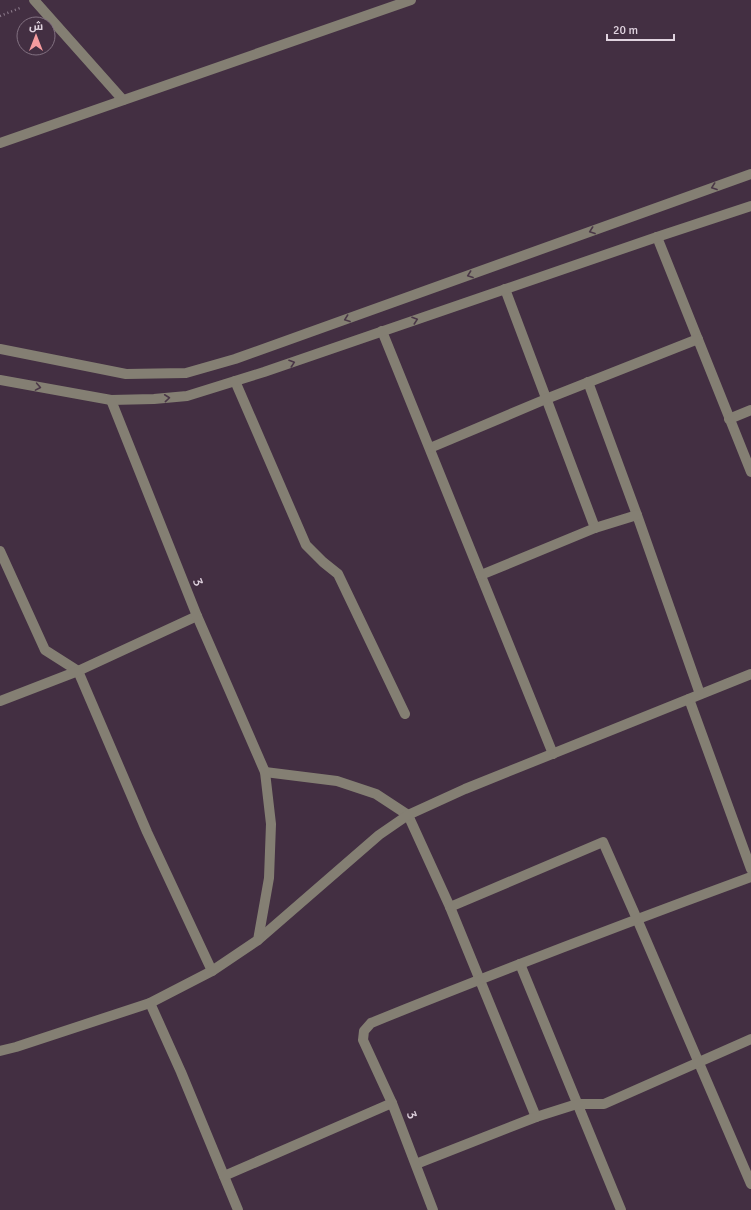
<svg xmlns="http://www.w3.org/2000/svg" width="751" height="1210" font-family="Signika,Cairo,sans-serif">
	<rect width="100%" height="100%" fill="#432f42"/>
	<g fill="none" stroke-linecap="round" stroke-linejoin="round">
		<polyline stroke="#8f7e8e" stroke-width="2.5" stroke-dasharray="1 3" stroke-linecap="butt" points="0,16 20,8"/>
		<g stroke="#847f73" stroke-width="10">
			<polyline points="34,0 123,100"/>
			<polyline points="0,143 411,0"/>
			<polyline points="657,237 751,472"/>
			<polyline points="505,289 595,528"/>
			<polyline points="382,331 553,754"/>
			<polyline points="0,349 126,374 186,373 235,359 751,174"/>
			<polyline points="0,380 111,400 154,399 187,396 264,372 657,237 751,206"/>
			<polyline points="235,381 306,545 323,562 338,574 405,714"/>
			<polyline points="588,382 637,515 700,694"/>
			<polyline points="729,419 751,410"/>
			<polyline points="430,448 546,399 698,339"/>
			<polyline points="0,551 45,650 78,671 147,832 212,971"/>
			<polyline points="481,575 595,528 637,515"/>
			<polyline points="689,699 751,869"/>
			<polyline points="0,701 78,671 197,616"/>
			<polyline points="265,772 337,781 376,794 408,815 450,907 536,1117"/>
			<polyline points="450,907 603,842 637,919 751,1184"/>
			<polyline points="258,940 379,835 408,815 465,789 751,674"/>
			<polyline points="520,964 621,1210"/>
			<polyline points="150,1003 181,1072 238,1210"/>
			<polyline points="0,1051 16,1047 150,1003 212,971 258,940 269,878 271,824 265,772 197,616 111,400"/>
			<polyline points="416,1164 536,1117 577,1104 604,1104 751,1039"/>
			<polyline points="224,1176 392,1103"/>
			<path d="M433 1210 392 1103 363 1040 364 1031 371 1023C497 972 623 924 751 877"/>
		</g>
	</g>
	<defs><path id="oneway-chevron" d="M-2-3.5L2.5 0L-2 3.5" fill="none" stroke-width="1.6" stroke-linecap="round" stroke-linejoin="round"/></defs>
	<g stroke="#4a3747">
		<use href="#oneway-chevron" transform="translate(714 187) rotate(160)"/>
		<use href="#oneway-chevron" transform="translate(592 231) rotate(160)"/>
		<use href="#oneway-chevron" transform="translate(470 275) rotate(160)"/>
		<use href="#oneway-chevron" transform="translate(347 319) rotate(160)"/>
		<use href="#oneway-chevron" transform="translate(415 320) rotate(-19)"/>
		<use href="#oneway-chevron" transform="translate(292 363) rotate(-19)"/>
		<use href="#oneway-chevron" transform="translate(38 387) rotate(10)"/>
		<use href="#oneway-chevron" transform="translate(167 398) rotate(-6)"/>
	</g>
	<g text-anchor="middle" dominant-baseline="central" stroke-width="3" stroke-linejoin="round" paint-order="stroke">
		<g font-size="14" fill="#e0d3df" stroke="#432f42">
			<text transform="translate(198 582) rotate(68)">3</text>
			<text transform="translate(412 1115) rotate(69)">3</text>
		</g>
	</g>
	<g transform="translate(36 36)"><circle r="19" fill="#432f42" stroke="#827181"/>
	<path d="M0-3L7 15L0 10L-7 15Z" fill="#f59b9e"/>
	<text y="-6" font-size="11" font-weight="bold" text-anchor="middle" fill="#e0d3df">ش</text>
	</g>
	<path d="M607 34v6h67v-6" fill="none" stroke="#e0d3df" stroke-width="2"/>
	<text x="613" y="34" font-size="12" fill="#e0d3df" stroke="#432f42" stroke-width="3" paint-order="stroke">20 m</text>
</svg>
